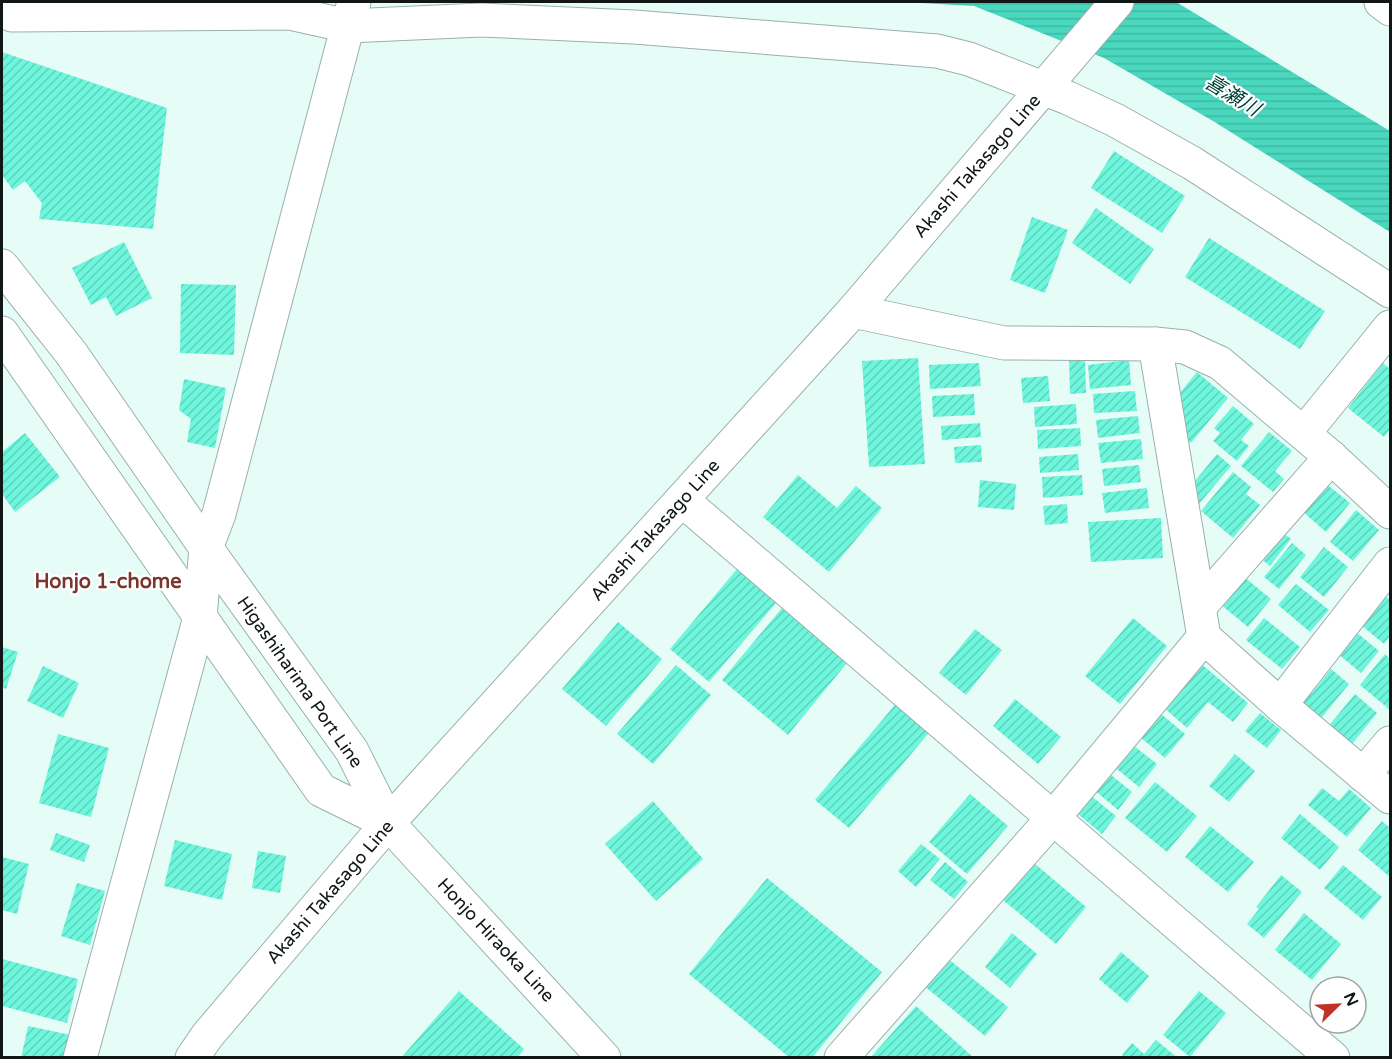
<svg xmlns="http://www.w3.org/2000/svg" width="1392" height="1059" font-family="'Varela Round','Noto Sans JP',sans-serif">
	<defs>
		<pattern id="water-rules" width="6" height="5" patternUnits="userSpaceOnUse" patternTransform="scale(1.5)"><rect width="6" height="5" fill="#49d7be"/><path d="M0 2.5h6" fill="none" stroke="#3fb8a3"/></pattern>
		<pattern id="building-hatch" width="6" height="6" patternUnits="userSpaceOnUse" patternTransform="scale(1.5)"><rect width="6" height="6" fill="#6ef6dc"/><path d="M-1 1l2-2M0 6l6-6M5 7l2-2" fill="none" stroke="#5ed2bc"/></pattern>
	</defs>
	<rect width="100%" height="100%" fill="#e6fcf6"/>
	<polygon fill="url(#water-rules)" points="905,2 1176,2 1390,131 1390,232 1213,121 1104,58 974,6"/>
	<g fill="url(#building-hatch)">
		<polygon points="2,52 167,108 153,229 39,219 42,203 25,181 13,190 2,175"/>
		<polygon points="1114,151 1185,196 1162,233 1091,188"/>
		<polygon points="1096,208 1154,249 1130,284 1072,243"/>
		<polygon points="1032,217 1068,230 1045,293 1010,280"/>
		<polygon points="1209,238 1325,311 1300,349 1185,277"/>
		<polygon points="124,242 152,298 116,316 106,297 91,305 72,268"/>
		<polygon points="181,284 236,285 234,355 180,353"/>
		<polygon points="1085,357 1086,393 1070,394 1069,358"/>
		<polygon points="918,358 925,464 869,467 862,361"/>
		<polygon points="1129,360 1131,385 1090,389 1088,365"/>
		<polygon points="979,363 981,386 930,389 929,365"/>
		<polygon points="1383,363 1390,369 1390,429 1384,437 1348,408"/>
		<polygon points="1197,372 1228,398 1191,443 1168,424 1174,400"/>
		<polygon points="1048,376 1050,401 1023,403 1021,378"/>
		<polygon points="184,379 226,388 215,448 187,442 191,419 179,410"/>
		<polygon points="1135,391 1137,411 1094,413 1093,394"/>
		<polygon points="974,394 975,415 933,417 932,396"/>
		<polygon points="1076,404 1077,424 1035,427 1034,407"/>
		<polygon points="1233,406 1254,424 1241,440 1249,446 1237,461 1213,441 1220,433 1214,428"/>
		<polygon points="1138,416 1140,433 1098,438 1096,420"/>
		<polygon points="980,423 981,437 942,440 941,426"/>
		<polygon points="1080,428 1081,446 1038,449 1037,430"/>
		<polygon points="1269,432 1292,451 1275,471 1284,479 1273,492 1241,466"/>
		<polygon points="25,433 60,477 15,512 2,494 2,452"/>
		<polygon points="1141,439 1143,459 1101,463 1098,443"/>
		<polygon points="981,445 982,462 955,463 954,447"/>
		<polygon points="1078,454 1079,470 1040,473 1039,457"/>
		<polygon points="1217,454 1231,466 1199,504 1185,493"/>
		<polygon points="1139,465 1141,482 1104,486 1102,469"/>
		<polygon points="1233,472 1251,487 1246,494 1260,505 1233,538 1201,511"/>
		<polygon points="798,475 837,508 856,486 882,508 829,572 763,517"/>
		<polygon points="1082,475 1083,495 1043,498 1042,477"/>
		<polygon points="980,480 1016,484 1014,510 978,507"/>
		<polygon points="1324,482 1350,503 1326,532 1301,510"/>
		<polygon points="1147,488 1149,508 1105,513 1102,493"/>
		<polygon points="1067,504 1068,523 1045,525 1043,506"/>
		<polygon points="1356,510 1379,530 1353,561 1330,542"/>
		<polygon points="1161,518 1163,558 1091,562 1088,522"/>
		<polygon points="1275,527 1291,539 1270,566 1254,553"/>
		<polygon points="1292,543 1306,555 1279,589 1264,577"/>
		<polygon points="1324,547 1348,567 1324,597 1300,577"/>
		<polygon points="742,563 781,597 709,682 670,649"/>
		<polygon points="1243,576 1271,599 1248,627 1220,604"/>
		<polygon points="1296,584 1329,610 1310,632 1278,605"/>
		<polygon points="1384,595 1390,600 1390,636 1384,644 1361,625"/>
		<polygon points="782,608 847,663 788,735 722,680"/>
		<polygon points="1133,618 1167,646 1120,704 1085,676"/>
		<polygon points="1264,618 1300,647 1282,669 1246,640"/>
		<polygon points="618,622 662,659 606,726 562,689"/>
		<polygon points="1350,627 1379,651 1361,673 1332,649"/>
		<polygon points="975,629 1002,650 966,695 939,673"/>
		<polygon points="2,647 18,652 6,689 2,687"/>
		<polygon points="1385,654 1390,659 1390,710 1360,685"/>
		<polygon points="1200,663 1248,703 1233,722 1208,702 1187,728 1163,707"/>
		<polygon points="676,665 711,695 653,764 617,734"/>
		<polygon points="43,666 79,683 63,718 27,701"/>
		<polygon points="1331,669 1349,684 1319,721 1293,699 1304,686 1312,693"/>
		<polygon points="1355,694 1377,713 1349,748 1326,729"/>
		<polygon points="1015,699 1061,737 1038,764 993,726"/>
		<polygon points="899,700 933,728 849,828 815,800"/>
		<polygon points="1160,713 1185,734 1165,758 1140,737"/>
		<polygon points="1260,713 1281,730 1267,748 1245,731"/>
		<polygon points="58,734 109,748 91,817 39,803"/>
		<polygon points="1130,743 1157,764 1139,787 1112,765"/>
		<polygon points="1235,754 1255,771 1229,802 1209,786"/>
		<polygon points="1106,771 1132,792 1118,810 1092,788"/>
		<polygon points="1155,782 1197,816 1167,852 1125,818"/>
		<polygon points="1322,788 1339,801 1349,789 1371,808 1347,837 1308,805"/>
		<polygon points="1085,791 1116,816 1102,834 1071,808"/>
		<polygon points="970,794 1008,826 967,874 929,842"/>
		<polygon points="653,801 703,859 656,901 605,844"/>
		<polygon points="1300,814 1339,847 1320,870 1281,838"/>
		<polygon points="1382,821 1390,828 1390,877 1358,850"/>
		<polygon points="1210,826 1254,862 1228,892 1185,857"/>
		<polygon points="56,833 90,845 84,862 50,850"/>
		<polygon points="175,840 232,854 222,900 164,886"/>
		<polygon points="921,844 940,859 916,887 898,871"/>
		<polygon points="258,851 286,856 280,893 252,888"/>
		<polygon points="2,857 29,864 17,914 2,910"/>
		<polygon points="945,862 968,882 954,899 930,880"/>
		<polygon points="1034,863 1086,907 1056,944 1003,900"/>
		<polygon points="1343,865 1382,897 1363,920 1324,888"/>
		<polygon points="1281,875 1302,892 1264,938 1247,924 1259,909 1256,907"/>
		<polygon points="767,878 882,972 812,1058 790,1058 689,974"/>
		<polygon points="77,883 105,891 90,945 61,936"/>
		<polygon points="1304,913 1341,944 1312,980 1275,950"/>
		<polygon points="1012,933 1037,954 1010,988 985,967"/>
		<polygon points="1121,952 1149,976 1127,1003 1099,979"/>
		<polygon points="946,957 1008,1007 985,1036 923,985"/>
		<polygon points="2,959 78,979 67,1023 2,1006"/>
		<polygon points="459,991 524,1049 517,1058 401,1058"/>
		<polygon points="1199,991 1226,1013 1190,1057 1163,1035"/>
		<polygon points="916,1006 974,1058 870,1058"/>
		<polygon points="28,1026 71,1035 66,1058 21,1058"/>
		<polygon points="1156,1040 1178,1058 1126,1058 1122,1055 1132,1043 1144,1054"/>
	</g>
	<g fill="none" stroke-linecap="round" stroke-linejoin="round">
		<g stroke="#9bb0aa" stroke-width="35">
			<g id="minor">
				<polyline points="1381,2 1390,9"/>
				<polyline points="12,15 289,13 348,26 481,20 634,27 937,51 969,59 1068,98 1115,120 1192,163 1390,291"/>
				<polyline points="853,311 1004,343 1155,344 1185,347 1220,363 1331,457 1390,512"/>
				<polyline points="1155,344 1204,637 1280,705 1390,797"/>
				<polyline points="1304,433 1390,327"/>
				<polyline points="682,500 1333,1058"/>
				<polyline points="1200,606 1331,457"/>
				<polyline points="1280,705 1390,564"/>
				<polyline points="1363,775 1390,743"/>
				<polyline points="80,1058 200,617 206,548 219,514 354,2"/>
				<polyline points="841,1058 1053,818 1204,637"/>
			</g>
		</g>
		<g stroke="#9bb0aa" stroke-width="35">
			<g id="major">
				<polyline points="2,266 71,353 206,548 352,751 388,823 604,1058"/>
				<polyline points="2,333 321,790 388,823"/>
				<polyline points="192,1058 207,1036 388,823 853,311 1117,2"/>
			</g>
		</g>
		<use href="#minor" stroke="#fff" stroke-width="33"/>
		<use href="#major" stroke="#fff" stroke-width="33"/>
	</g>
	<g text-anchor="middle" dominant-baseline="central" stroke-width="4.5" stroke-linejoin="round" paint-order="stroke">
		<g font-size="18" fill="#101716" stroke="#fff">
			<text transform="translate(977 166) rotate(-49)">Akashi Takasago Line</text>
			<text transform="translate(655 530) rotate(-48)">Akashi Takasago Line</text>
			<text transform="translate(300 682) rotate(55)">Higashiharima Port Line</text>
			<text transform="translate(330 892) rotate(-49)">Akashi Takasago Line</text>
			<text transform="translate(496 940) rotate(47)">Honjo Hiraoka Line</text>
		</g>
		<g font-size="20" font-style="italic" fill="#004238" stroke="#fff">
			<text transform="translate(1232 96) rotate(31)">喜瀬川</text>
		</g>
		<g font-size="20" font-weight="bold" fill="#7b352d" stroke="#fff">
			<text x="108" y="582">Honjo 1-chome</text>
		</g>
	</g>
	<rect width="1392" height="1059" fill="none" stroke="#101716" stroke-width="6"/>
	<g transform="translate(1338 1005) rotate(66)"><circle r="28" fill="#ffffff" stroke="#9fa2a2" stroke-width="1.5"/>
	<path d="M0-4.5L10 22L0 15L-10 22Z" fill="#c03228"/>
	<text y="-9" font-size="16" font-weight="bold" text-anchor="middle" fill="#101716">N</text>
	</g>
</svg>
